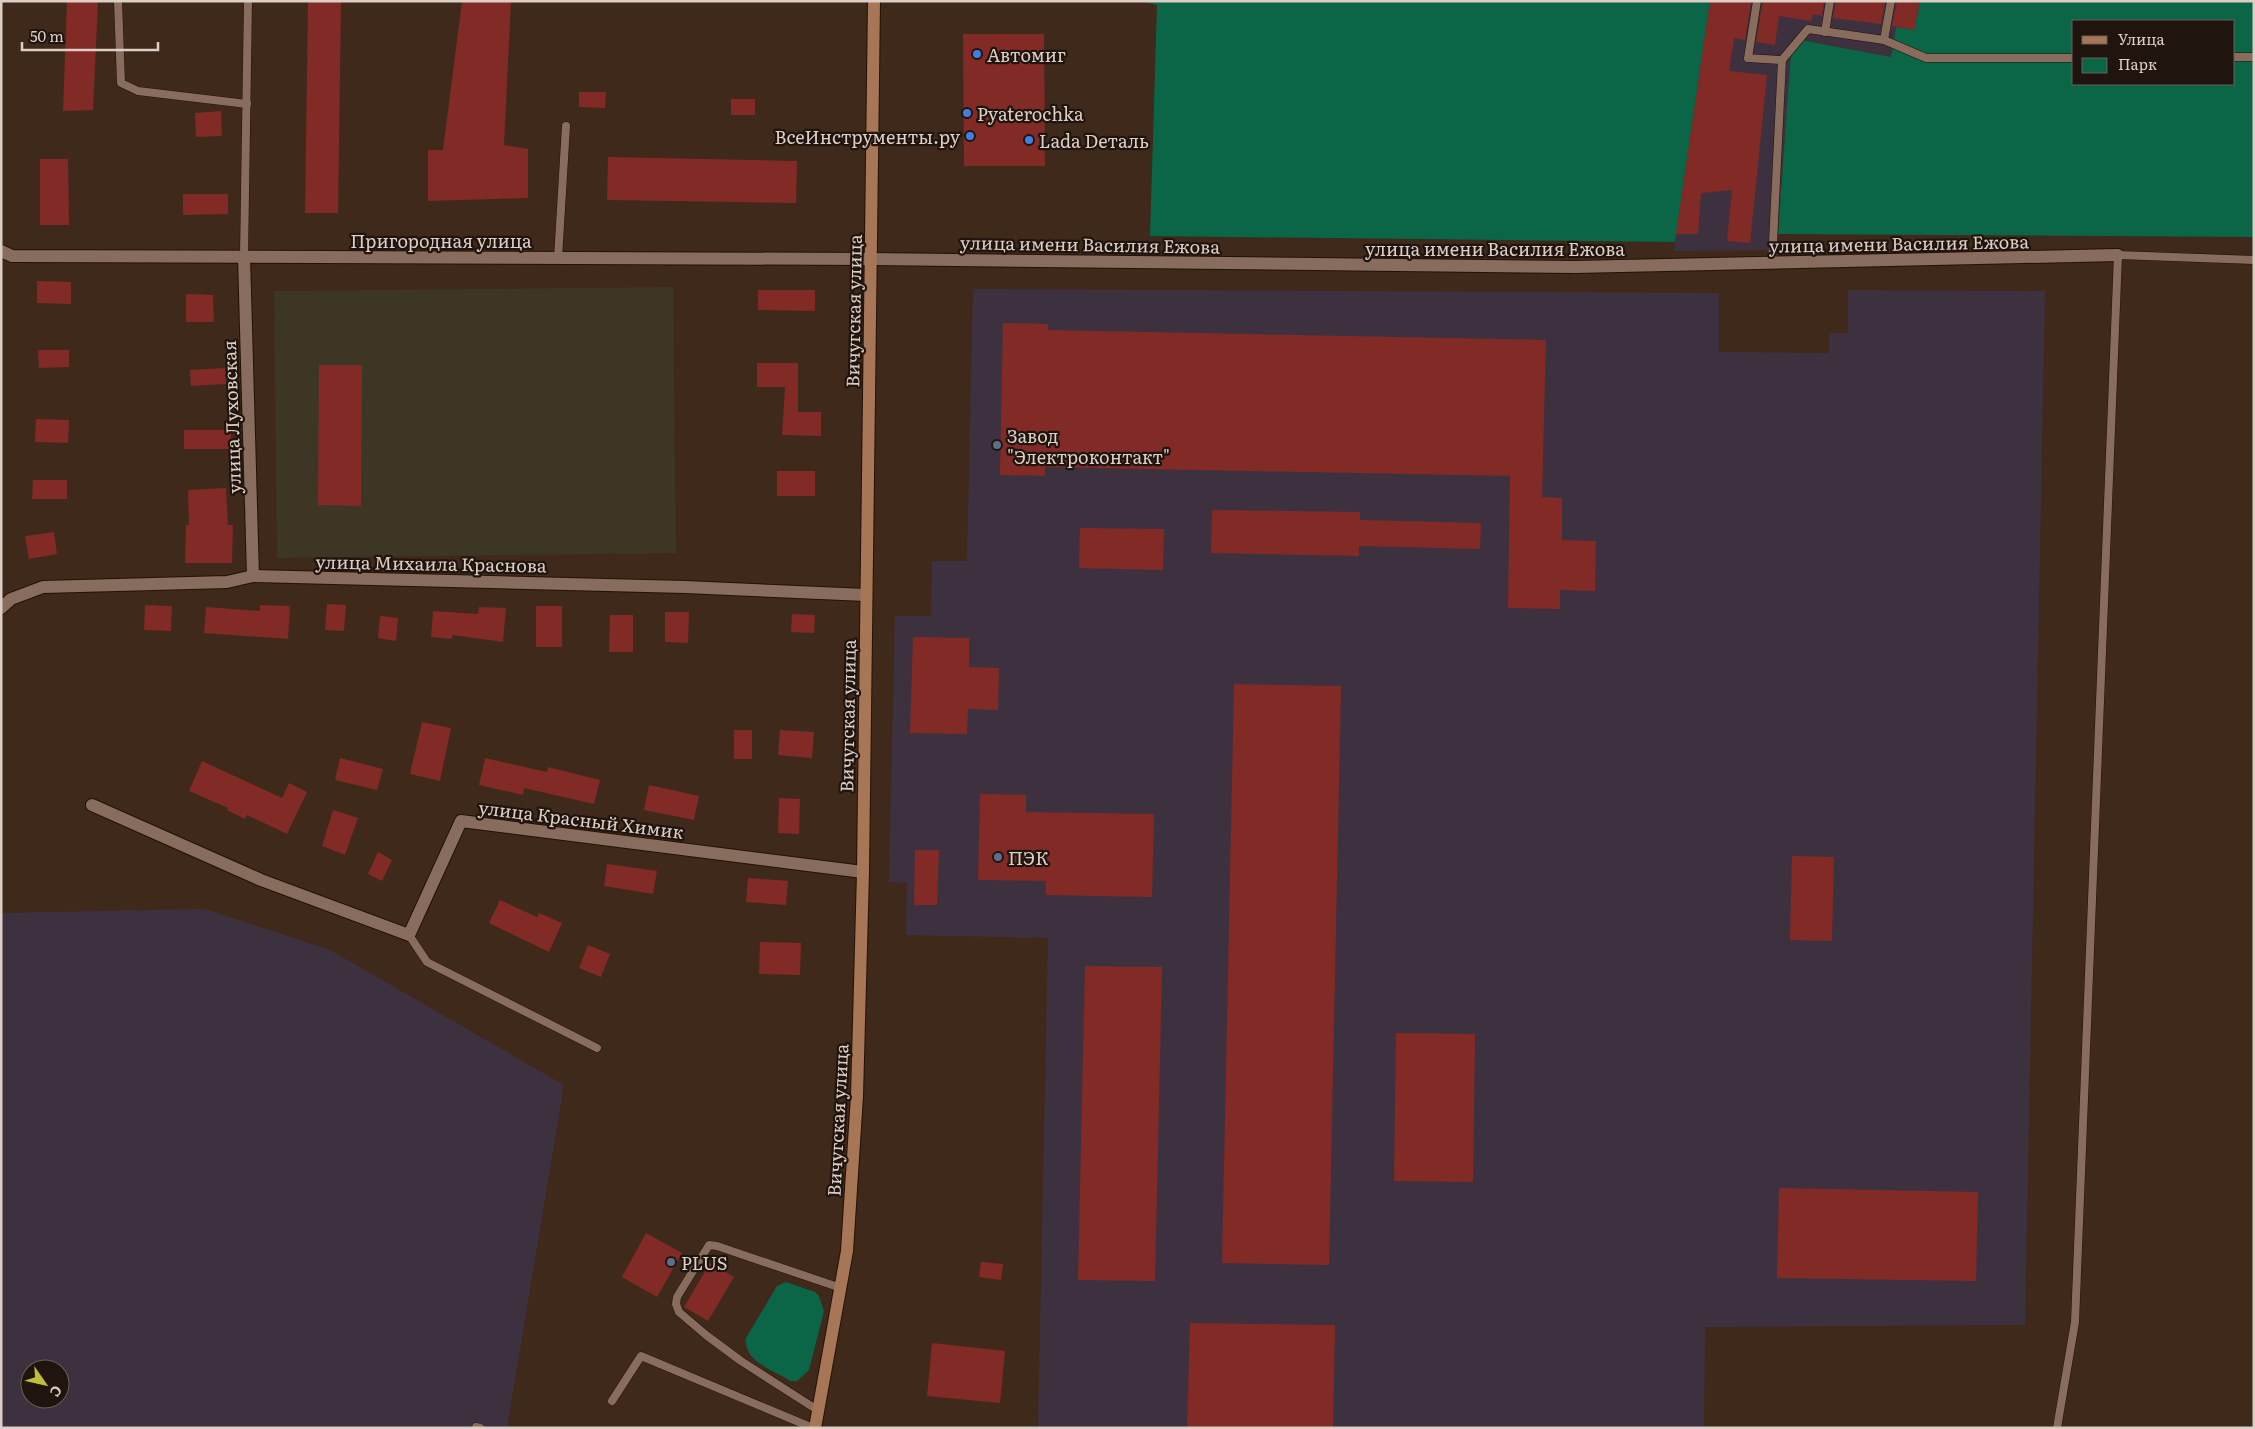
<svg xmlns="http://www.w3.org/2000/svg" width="2255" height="1429" font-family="Literata,serif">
	<rect width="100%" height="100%" fill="#3f291b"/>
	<g fill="#3e313f" fill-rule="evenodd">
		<polygon points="1710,1 1920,1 1914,30 1896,27 1891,57 1806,41 1791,51 1777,250 1674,251"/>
		<polygon points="973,289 1719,293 1719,352 1829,353 1829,333 1848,333 1848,290 2045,291 2025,1325 1705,1327 1704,1428 1038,1428 1048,938 906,935 907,883 889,882 895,616 931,616 932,561 967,561"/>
		<path d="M205 909 330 950 564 1085 507 1428H1V913ZM30 1369H60V1399H30Z"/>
	</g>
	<polygon fill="#3d3625" points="673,287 676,553 277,558 274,291"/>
	<g fill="#0b6648" fill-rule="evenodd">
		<polygon points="1140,1 1710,1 1675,242 1150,236 1157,5"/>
		<path d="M1920 1H2254V237L1778 234 1791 51 1797 42 1806 41 1891 57 1896 27 1914 30ZM2074 21H2234V84H2074Z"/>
		<path d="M786 1282 815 1292 819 1296 824 1311 809 1370 797 1381H791C774 1371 743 1361 746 1338L777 1286Z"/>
	</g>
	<g fill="#822a25">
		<polygon points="67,1 98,1 93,110 63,111"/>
		<polygon points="308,1 341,1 338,213 305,213"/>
		<polygon points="462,1 511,1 504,145 528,149 528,198 428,201 428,150 443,150"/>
		<polygon points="1710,1 1751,1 1745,40 1734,38 1729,71 1767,75 1750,243 1727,241 1732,190 1701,193 1698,234 1676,234"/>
		<polygon points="1763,1 1824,1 1822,16 1813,14 1811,21 1779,16 1775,45 1756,42"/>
		<polygon points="1836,1 1885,1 1881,24 1833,18"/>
		<polygon points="1897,1 1920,1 1914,30 1892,26"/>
		<polygon points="963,34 1044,34 1045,166 964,166"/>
		<polygon points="579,92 606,92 605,108 579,107"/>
		<rect x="731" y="99" width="24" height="16"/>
		<polygon points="221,111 222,136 196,137 195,113"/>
		<polygon points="608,157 797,161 796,203 607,200"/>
		<polygon points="40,159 68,159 69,225 40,225"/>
		<polygon points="183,194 228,194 228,214 183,215"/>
		<polygon points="37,281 71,282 71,304 37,303"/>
		<polygon points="758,290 815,290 815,311 758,310"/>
		<polygon points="186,294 213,295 214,322 186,322"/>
		<polygon points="1003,323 1048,324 1048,330 1546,340 1542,497 1562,498 1562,540 1596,541 1595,591 1560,590 1560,609 1508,608 1510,476 1045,467 1045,476 1000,475"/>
		<polygon points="38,350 69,350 69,367 39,368"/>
		<polygon points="757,363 798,363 798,412 821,412 821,436 782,435 785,387 757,387"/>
		<polygon points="319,365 362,365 361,506 318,505"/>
		<polygon points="225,368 226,384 191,386 190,370"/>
		<polygon points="36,419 69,420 68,443 35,442"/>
		<rect x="184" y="430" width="47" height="19"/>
		<rect x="777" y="471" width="38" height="25"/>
		<polygon points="33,480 67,480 67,499 32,499"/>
		<polygon points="226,488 228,525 233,525 232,563 185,563 186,525 189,525 188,490"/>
		<polygon points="1212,510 1360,512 1360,520 1481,523 1480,549 1359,546 1359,556 1211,553"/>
		<polygon points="1080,528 1164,529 1163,570 1079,568"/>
		<polygon points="54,532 57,554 29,559 25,536"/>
		<polygon points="327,604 346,605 344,631 325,630"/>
		<polygon points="145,605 172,606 171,631 144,630"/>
		<polygon points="260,605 290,606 288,639 204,633 206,607 260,611"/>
		<rect x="536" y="606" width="26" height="41"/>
		<polygon points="479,607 506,608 503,642 452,635 452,639 431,637 433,611 478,614"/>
		<polygon points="665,612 689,612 688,643 665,642"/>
		<polygon points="792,614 815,615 814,633 791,632"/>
		<polygon points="610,615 633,615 633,652 609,652"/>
		<polygon points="380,616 398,618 396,641 378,638"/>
		<polygon points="913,637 969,638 969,667 999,668 998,710 968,709 967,734 910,733"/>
		<polygon points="1234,684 1341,686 1329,1265 1222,1263"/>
		<polygon points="422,722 451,728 440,781 410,774"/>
		<rect x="734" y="730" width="18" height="29"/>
		<polygon points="780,730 814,732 812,758 778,755"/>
		<polygon points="340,758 383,769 377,790 335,780"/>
		<polygon points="485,758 547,772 548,767 600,780 594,804 524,788 523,795 479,785"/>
		<polygon points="202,761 282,798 289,783 307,792 287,834 247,815 245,819 227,810 228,808 189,791"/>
		<polygon points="649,785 699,796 694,820 644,810"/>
		<polygon points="980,794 1026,795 1026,812 1154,814 1152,897 1046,895 1046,881 978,880"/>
		<polygon points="779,798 800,799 799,834 778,833"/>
		<polygon points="333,810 358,818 345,855 322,846"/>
		<polygon points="915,850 939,850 937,905 914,905"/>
		<polygon points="378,852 392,860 382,881 368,874"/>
		<polygon points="1792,856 1834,857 1832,941 1790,940"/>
		<polygon points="607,864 657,871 653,894 604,886"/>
		<polygon points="748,878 788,881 786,905 746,902"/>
		<polygon points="500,900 537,917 539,913 562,923 549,952 489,923"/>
		<polygon points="760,942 801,943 800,975 759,974"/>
		<polygon points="588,945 610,954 601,977 579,968"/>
		<polygon points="1085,966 1162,967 1155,1281 1078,1280"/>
		<polygon points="1396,1033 1475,1034 1473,1182 1394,1181"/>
		<polygon points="1779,1188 1978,1192 1976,1281 1777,1278"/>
		<polygon points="646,1233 682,1253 657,1297 622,1277"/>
		<polygon points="981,1262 1003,1264 1001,1280 979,1277"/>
		<polygon points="710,1263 734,1277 708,1321 684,1307"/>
		<polygon points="1190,1323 1335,1325 1333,1428 1187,1428"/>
		<polygon points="932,1343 1005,1351 1000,1403 927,1396"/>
	</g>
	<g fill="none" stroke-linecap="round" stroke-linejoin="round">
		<g stroke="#251105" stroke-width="9">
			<g id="lane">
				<polyline points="118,1 121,83 138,91 247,104"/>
				<polyline points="1757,1 1748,58 1782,60"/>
				<polyline points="1825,32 1830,1"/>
				<polyline points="1884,40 1926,58 2074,58"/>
				<polyline points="2234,57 2254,57"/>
				<polyline points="244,257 248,1"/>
				<polyline points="558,258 566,126"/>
				<polyline points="1772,263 1782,60 1808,29 1884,40 1891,1"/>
				<polyline points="409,935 427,962 597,1048"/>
				<polyline points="612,1401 641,1356 813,1428"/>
				<polyline points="819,1411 741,1361 706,1335 679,1312 676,1304 677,1297 709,1245 717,1246 841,1288"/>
				<polyline points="476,1427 480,1428"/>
				<polyline points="2057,1428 2075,1322 2118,255 2254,260"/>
			</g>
		</g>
		<g stroke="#251105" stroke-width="14">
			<g id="street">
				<polyline points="1,251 12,256 871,259 1575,267 2118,255"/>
				<polyline points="244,257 253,576"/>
				<polyline points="1,608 11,599 43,587 227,582 253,576 685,587 866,595"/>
				<polyline points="92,805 261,880 409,935 461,821 863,872"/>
			</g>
		</g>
		<g stroke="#251105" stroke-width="14">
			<polyline id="secondary" points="815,1428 847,1251 857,1096 863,872 874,1"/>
		</g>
		<use href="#lane" stroke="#886d5e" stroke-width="8"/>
		<use href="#street" stroke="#886d5e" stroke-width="12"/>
		<use href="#secondary" stroke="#a67657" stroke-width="12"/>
	</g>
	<g fill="#3f7fe0" stroke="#1f140e" stroke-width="2">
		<circle cx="977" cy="54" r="5"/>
		<circle cx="967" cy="113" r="5"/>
		<circle cx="970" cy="136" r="5"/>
		<circle cx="1029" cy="140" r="5"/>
	</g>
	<g fill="#5c6f8a" stroke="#1f140e" stroke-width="2">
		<circle cx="997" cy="445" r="5"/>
		<circle cx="998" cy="857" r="5"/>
		<circle cx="671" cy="1262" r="5"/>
	</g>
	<g text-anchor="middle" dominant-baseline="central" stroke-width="4.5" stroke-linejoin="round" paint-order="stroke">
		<g font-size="18" fill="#ddcec6" stroke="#1f140e" text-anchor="start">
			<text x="987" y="54">Автомиг</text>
			<text x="977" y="113">Pyaterochka</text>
			<text x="960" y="136" text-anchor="end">ВсеИнструменты.ру</text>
			<text x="1039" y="140">Lada Dеталь</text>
			<text x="1007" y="435">Завод<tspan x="1007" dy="21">"Электроконтакт"</tspan></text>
			<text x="1008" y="857">ПЭК</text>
			<text x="681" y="1262">PLUS</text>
		</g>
		<g font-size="18" fill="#ddcec6" stroke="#1f140e">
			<text x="441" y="240">Пригородная улица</text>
			<text transform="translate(1899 243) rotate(-1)">улица имени Василия Ежова</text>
			<text transform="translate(1090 244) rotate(1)">улица имени Василия Ежова</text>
			<text x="1495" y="248">улица имени Василия Ежова</text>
			<text transform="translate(853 311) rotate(-89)">Вичугская улица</text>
			<text transform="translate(231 417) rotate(-92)">улица Луховская</text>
			<text transform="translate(431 563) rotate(1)">улица Михаила Краснова</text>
			<text transform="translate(847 716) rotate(-89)">Вичугская улица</text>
			<text transform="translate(581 819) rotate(7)">улица Красный Химик</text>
			<text transform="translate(837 1120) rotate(-87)">Вичугская улица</text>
		</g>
	</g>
	<rect width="2255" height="1429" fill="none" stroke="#ddcec6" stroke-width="5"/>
	<rect x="2072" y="20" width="162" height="65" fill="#1f140e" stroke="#6b5e58"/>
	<rect x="2082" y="36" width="25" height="8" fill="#a67657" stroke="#6b5e58"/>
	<text x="2118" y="45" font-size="15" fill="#ddcec6">Улица</text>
	<rect x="2082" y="58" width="25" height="15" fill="#0b6648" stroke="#6b5e58"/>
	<text x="2118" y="70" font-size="15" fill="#ddcec6">Парк</text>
	<g transform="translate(45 1384) rotate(124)"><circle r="24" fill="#1f140e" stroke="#6b5e58"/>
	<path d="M0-4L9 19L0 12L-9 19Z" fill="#c3bd3e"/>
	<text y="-8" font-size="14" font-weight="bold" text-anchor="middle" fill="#ddcec6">С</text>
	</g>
	<path d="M22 42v8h136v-8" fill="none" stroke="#ddcec6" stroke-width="2.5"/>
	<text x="30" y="42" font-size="15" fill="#ddcec6" stroke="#1f140e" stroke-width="4" paint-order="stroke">50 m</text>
</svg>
